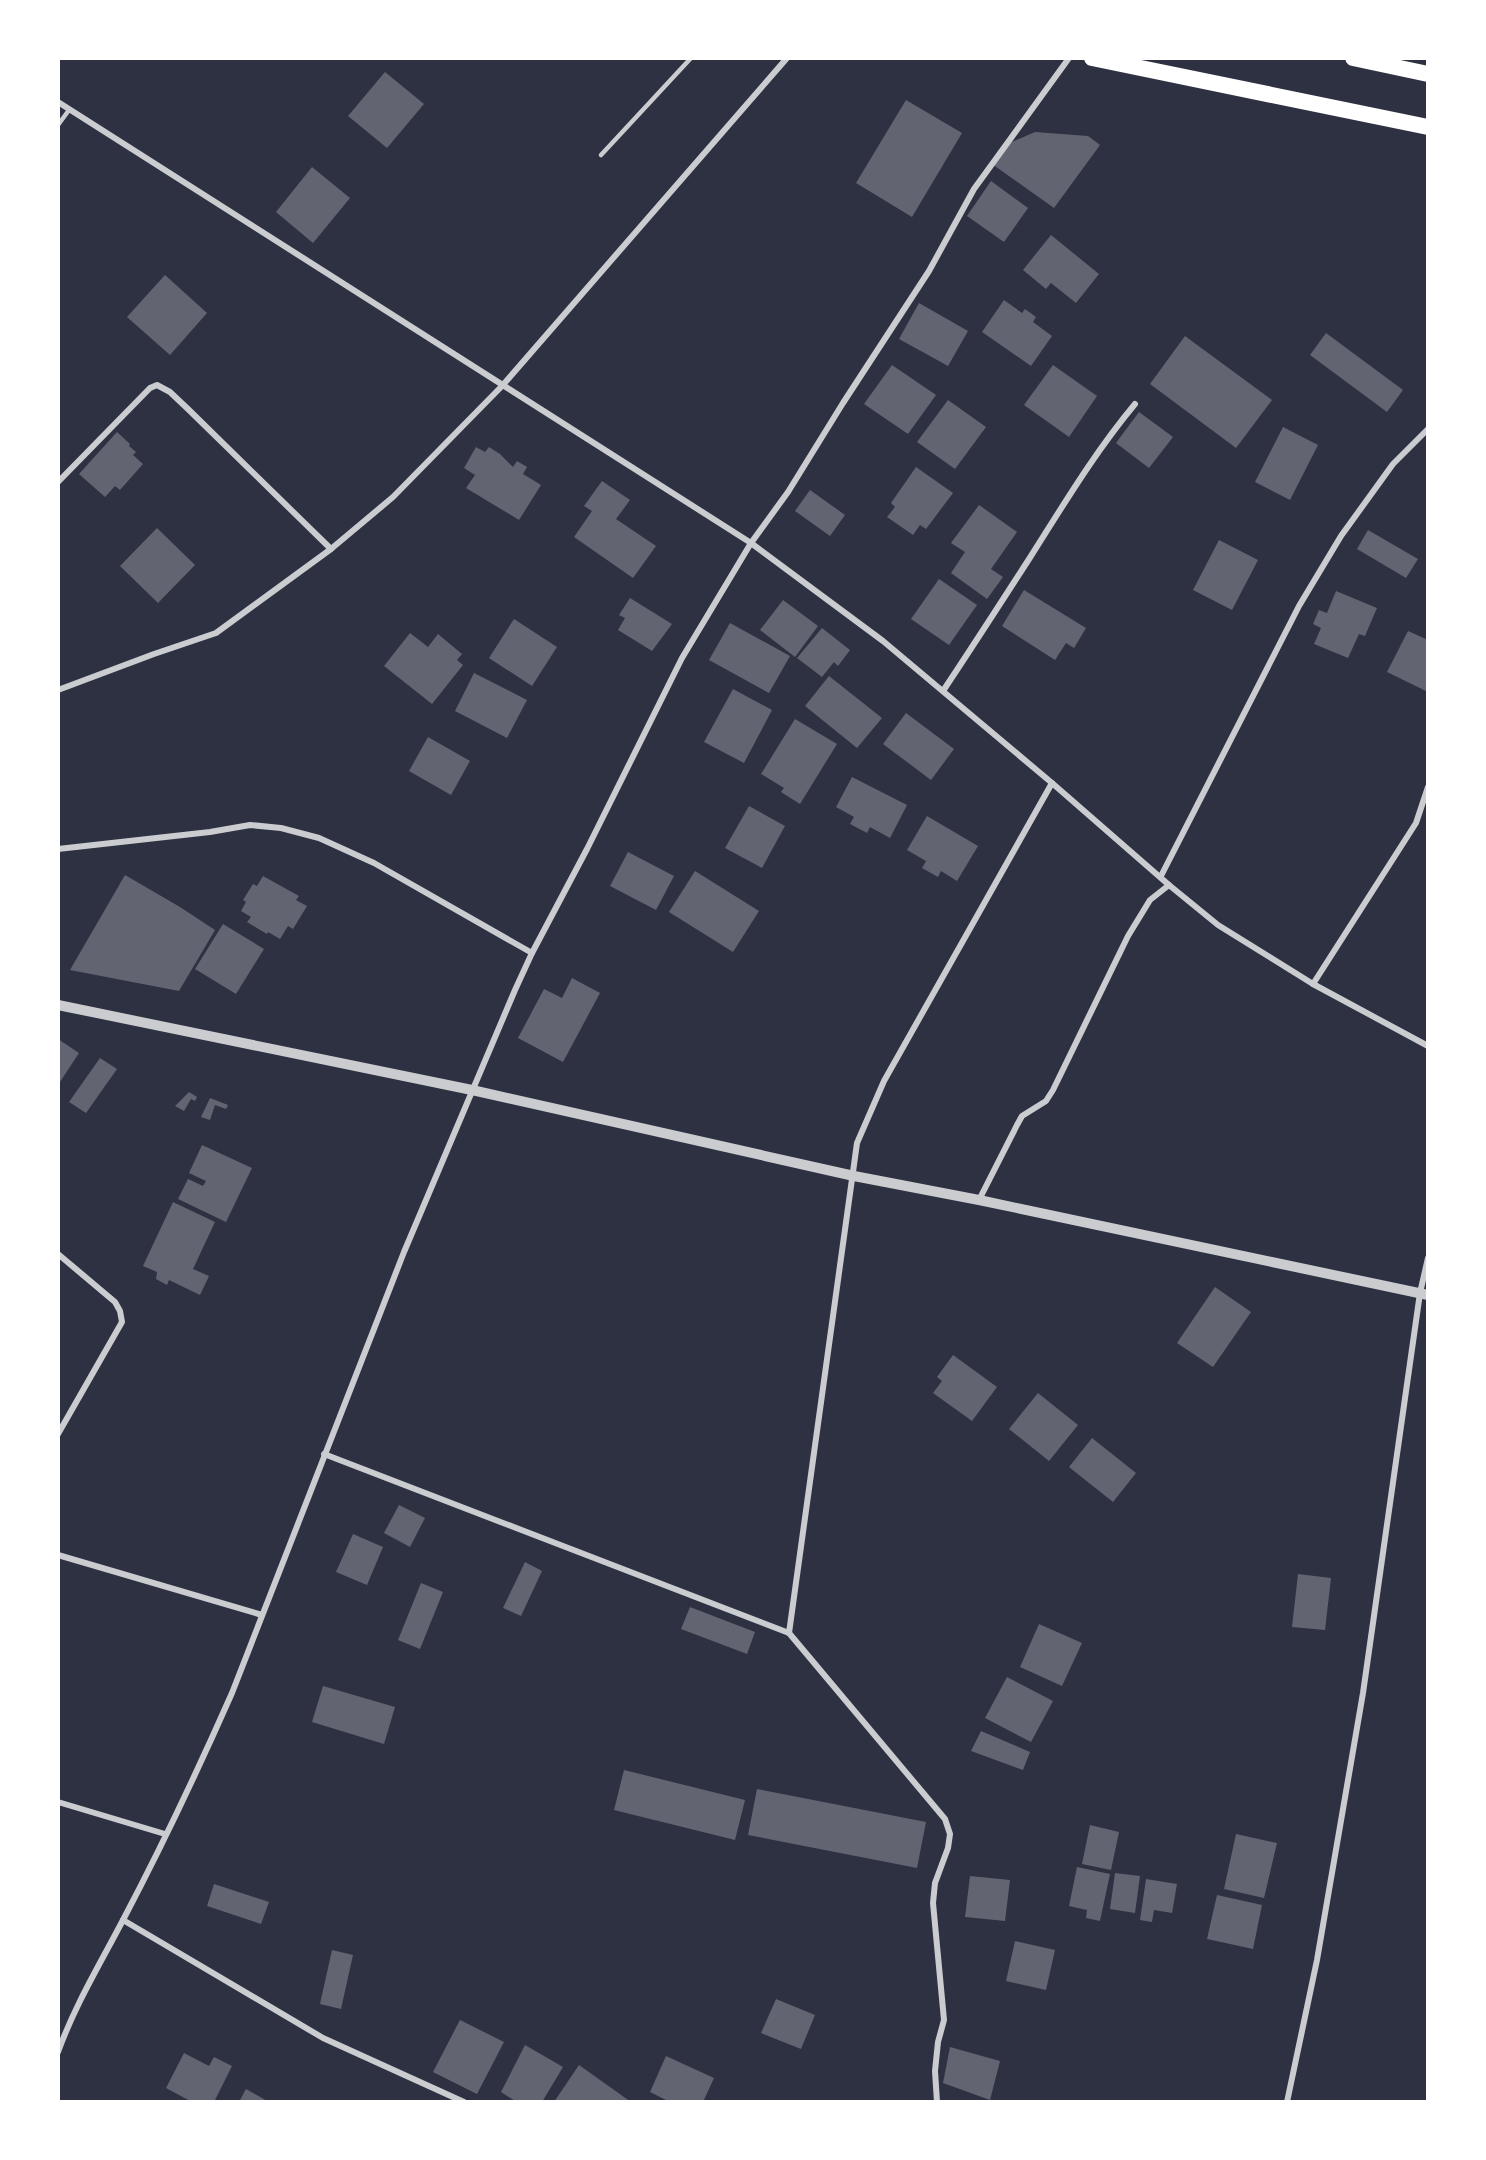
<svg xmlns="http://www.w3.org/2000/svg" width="1486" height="2160" font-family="'Fira Sans Condensed',sans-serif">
	<rect width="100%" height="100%" fill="#2d3142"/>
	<g fill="#626471">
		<polygon points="385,72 424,104 387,148 348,116"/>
		<polygon points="906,100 962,133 912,217 856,183"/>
		<polygon points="1035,132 1088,136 1100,145 1054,208 992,164 1007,144"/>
		<polygon points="312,167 350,198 313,243 276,212"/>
		<polygon points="991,181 1028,208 1004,242 967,216"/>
		<polygon points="1051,235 1099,274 1076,303 1051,283 1046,289 1023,270"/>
		<polygon points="165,275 207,313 170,355 127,317"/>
		<polygon points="1004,300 1022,313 1025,309 1036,317 1033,322 1052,336 1031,366 982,332"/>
		<polygon points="919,303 968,331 948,366 899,339"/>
		<polygon points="1326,333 1403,390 1387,412 1310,355"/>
		<polygon points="1185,336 1272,400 1236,448 1150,384"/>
		<polygon points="892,365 936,395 908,434 864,404"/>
		<polygon points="1053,365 1097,396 1069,437 1024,405"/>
		<polygon points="948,400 986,427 955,469 917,442"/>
		<polygon points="1139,412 1173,437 1149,468 1116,443"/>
		<polygon points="1283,427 1318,445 1290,500 1255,482"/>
		<polygon points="117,432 130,444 129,446 136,452 133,455 143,464 120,490 115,486 105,497 79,474"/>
		<polygon points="476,447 485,452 489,447 500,454 513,467 517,461 527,467 523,474 541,485 519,520 466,488 475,475 464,468"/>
		<polygon points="916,467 953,493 926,529 920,525 913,535 887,517 895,507 891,503"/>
		<polygon points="602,481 630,500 616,519 656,546 633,578 574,537 592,511 584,506"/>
		<polygon points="810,490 845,515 830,536 795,511"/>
		<polygon points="979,505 1017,532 991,569 1003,577 987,599 951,573 965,552 951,543"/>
		<polygon points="157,528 195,565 158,603 120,566"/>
		<polygon points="1368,530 1418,559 1406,578 1357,549"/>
		<polygon points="1219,540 1258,560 1232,610 1193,590"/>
		<polygon points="939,579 977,605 949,645 911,619"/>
		<polygon points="1024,590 1086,628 1074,648 1066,643 1055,660 1002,626"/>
		<polygon points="1336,591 1377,608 1365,636 1359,634 1348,658 1314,644 1321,628 1313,624 1319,610 1327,613"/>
		<polygon points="630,598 672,624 652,651 618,630 625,618 619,615"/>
		<polygon points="783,600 818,626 795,657 760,630"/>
		<polygon points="514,619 557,647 532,686 489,658"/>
		<polygon points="730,623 790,656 769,693 709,660"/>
		<polygon points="822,628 850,650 838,666 834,662 822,677 797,658"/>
		<polygon points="1408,631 1428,640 1428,692 1387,672"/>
		<polygon points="410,633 428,647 438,634 462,654 457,660 463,665 432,704 384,666"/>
		<polygon points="474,673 527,700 507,738 455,711"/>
		<polygon points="829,676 882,718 857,748 805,706"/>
		<polygon points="733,689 772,710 744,763 704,742"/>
		<polygon points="906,713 954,749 931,780 883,744"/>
		<polygon points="795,719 837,744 800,804 781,792 784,788 761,774"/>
		<polygon points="428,737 470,761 451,795 409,771"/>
		<polygon points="852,777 907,805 890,838 870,827 867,833 850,824 854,817 836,807"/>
		<polygon points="749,806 785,826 762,868 725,848"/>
		<polygon points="927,816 978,846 957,881 941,871 938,877 922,868 926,861 907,850"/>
		<polygon points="628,852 674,876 656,910 610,886"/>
		<polygon points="695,871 759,911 733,952 669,912"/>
		<polygon points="125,875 180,907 215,930 179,991 70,970"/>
		<polygon points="263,876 299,896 296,900 307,906 293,929 288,926 280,939 268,932 267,934 247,922 251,917 241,911 246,902 243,900 253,884 257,886"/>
		<polygon points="223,924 264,949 236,994 195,969"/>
		<polygon points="572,978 600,993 563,1062 518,1038 544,989 562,998"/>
		<polygon points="58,1039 79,1053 58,1085"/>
		<polygon points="100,1058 117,1069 86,1113 69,1102"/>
		<polygon points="189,1092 197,1097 195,1101 191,1099 184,1111 175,1106"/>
		<polygon points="210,1098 228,1105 226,1109 215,1105 210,1120 201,1117"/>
		<polygon points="202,1145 252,1168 226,1222 178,1199 188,1179 203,1186 206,1181 189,1173"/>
		<polygon points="173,1202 215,1222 193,1269 209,1276 200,1295 169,1280 167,1285 156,1279 157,1272 143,1266"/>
		<polygon points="1215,1287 1251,1312 1213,1367 1177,1343"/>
		<polygon points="953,1355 997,1387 972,1421 933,1393 942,1381 937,1377"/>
		<polygon points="1038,1393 1078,1425 1049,1461 1009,1429"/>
		<polygon points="1092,1438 1136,1473 1113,1502 1069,1467"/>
		<polygon points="399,1505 425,1518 410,1547 384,1533"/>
		<polygon points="353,1534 383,1547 367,1585 336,1572"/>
		<polygon points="525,1562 542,1571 521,1616 503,1608"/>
		<polygon points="1298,1574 1331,1578 1325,1630 1292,1627"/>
		<polygon points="421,1583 443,1592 420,1649 398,1640"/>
		<polygon points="690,1607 755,1632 747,1654 681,1629"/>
		<polygon points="1039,1624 1082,1643 1062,1686 1020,1667"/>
		<polygon points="1007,1677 1053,1701 1031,1742 985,1718"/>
		<polygon points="323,1686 395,1707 384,1744 312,1722"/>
		<polygon points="981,1731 1030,1752 1023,1770 971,1751"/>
		<polygon points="624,1770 745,1800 735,1840 614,1810"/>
		<polygon points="757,1789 926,1822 917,1868 748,1835"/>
		<polygon points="1090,1825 1119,1832 1111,1870 1082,1864"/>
		<polygon points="1236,1834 1277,1843 1264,1898 1224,1889"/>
		<polygon points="1077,1867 1110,1874 1100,1921 1086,1918 1087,1910 1069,1906"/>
		<polygon points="1115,1873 1140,1876 1135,1913 1110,1909"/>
		<polygon points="970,1876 1010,1880 1005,1921 965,1917"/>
		<polygon points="1146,1879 1177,1884 1172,1913 1154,1910 1152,1922 1140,1920"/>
		<polygon points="214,1884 269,1902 261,1924 207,1906"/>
		<polygon points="1217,1895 1262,1905 1253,1949 1207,1939"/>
		<polygon points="1015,1941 1055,1950 1046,1990 1006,1981"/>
		<polygon points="332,1950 353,1955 341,2009 320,2004"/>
		<polygon points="776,1999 815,2015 801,2049 761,2033"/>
		<polygon points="460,2020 504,2042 477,2094 433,2072"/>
		<polygon points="525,2045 563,2067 542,2102 517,2102 501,2092"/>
		<polygon points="950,2047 1000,2061 990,2100 943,2083"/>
		<polygon points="184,2053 209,2066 214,2057 232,2066 214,2102 192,2102 166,2088"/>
		<polygon points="666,2056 714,2078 703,2102 670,2102 650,2092"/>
		<polygon points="579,2065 631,2102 554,2102"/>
		<polygon points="246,2089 269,2102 239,2102"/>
	</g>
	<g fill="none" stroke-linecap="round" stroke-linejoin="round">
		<g stroke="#caccd0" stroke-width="4.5">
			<polyline points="58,125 69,110"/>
			<polyline points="601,155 691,58"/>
		</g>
		<g stroke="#caccd0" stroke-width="6">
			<polyline points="58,102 751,543 883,641 1052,783 1169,885 1218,925 1313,984 1428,1046"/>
			<polyline points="58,482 150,388 157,385 170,392 189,410 331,549"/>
			<polyline points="58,690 154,654 216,633 331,549 393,497 502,386 787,58"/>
			<path d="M943 691C973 646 1002 601 1031 556 1064 504 1095 452 1135 404"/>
			<polyline points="58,849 210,832 250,825 281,828 319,838 374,863 532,953"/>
			<polyline points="1161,876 1299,606 1341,536 1393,464 1428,429"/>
			<polyline points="1313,984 1416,823 1428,787"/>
			<polyline points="979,1200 1017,1125 1022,1116 1046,1101 1053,1090 1128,936 1150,900 1169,885"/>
			<polyline points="58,1254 115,1302 120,1311 122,1322 58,1434"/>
			<polyline points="324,1454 789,1633 945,1819 950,1834 948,1848 935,1883 933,1903 944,2020 938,2042 935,2071 937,2102"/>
			<polyline points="58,1555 262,1615"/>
			<polyline points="789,1633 857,1143 884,1081 1052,783"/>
			<polyline points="58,1802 165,1834"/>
			<polyline points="123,1920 323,2038 464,2102"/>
			<path d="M58 2052C75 2005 100 1964 123 1920 162 1846 198 1770 232 1693L404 1252 515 990 532 953 587 849 682 658 751 543 788 492 843 403 929 271 974 189 1069 58"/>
			<polyline points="1287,2102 1317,1960 1363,1693 1420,1293 1428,1258"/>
		</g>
		<polyline stroke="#caccd0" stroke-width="10" points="58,1005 472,1090 854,1176 979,1200 1428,1295"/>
		<g stroke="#fff" stroke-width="16">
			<polyline points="1092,58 1428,127"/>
			<polyline points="1353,58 1428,74"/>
		</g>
	</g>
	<rect width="1486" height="2160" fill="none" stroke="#ffffff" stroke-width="120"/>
</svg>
